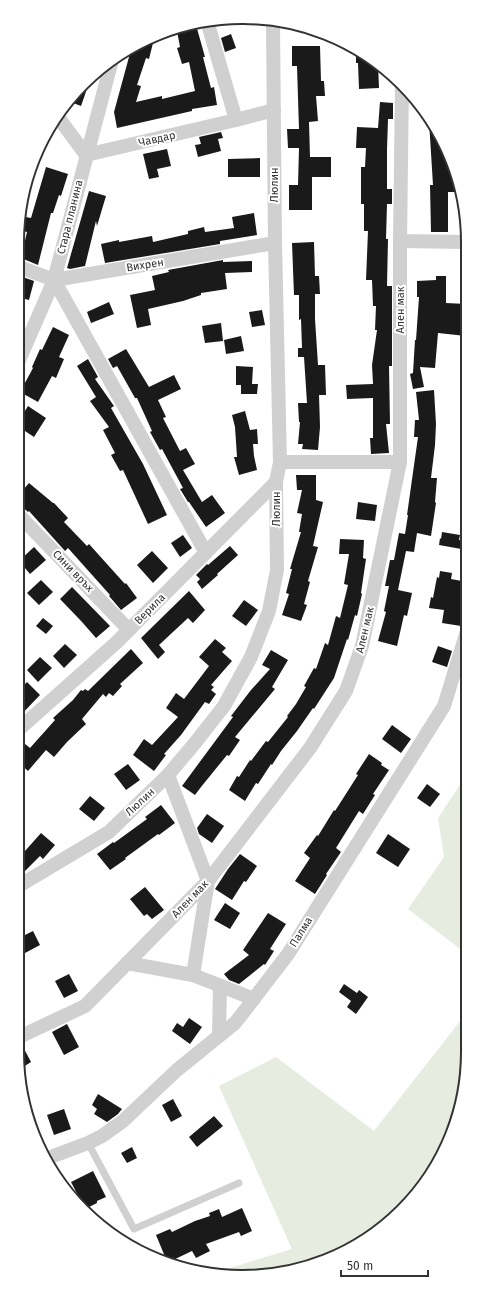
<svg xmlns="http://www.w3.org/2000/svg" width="485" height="1294" font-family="'Fira Sans',sans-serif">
	<rect width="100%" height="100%" fill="#fff"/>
	<g fill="#e6ecdf">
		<polygon points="467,774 468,955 408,909 444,857 438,818"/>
		<polygon points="468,1011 468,1052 460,1110 422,1189 368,1239 287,1273 213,1275 210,1274 292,1249 219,1086 276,1057 374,1131"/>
	</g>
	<g fill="#1a1a1a">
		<polygon points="196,25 205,57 203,57 211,88 214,87 217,105 192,109 192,111 117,128 114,112 132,46 147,41 153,43 149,59 146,58 137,85 141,86 136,102 162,96 162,99 195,91 189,62 182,64 177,48 180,47 177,31"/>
		<polygon points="231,34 236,48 225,52 221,38"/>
		<polygon points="292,46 320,46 321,81 324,81 325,96 316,96 318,121 309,122 310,157 331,157 331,177 312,177 312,210 289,210 289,185 298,185 299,148 288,148 287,129 299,129 297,66 292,66"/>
		<polygon points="356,50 368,55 378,64 379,88 359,89 358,63 356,63"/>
		<polygon points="89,83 81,106 68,101"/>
		<polygon points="380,102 393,103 393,119 388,119 387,149 387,189 392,189 392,204 387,204 386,239 388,239 387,286 392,286 392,366 389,366 390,424 386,424 389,453 371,454 370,438 373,438 373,398 347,399 346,385 373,384 372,365 377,330 375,330 376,306 373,306 372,280 366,280 368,231 364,231 364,204 361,204 361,167 365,167 366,148 356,148 357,127 378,128"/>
		<polygon points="429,121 451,156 460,192 448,192 448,232 431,232 430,185 433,185"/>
		<polygon points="221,132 223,138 218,139 221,151 198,157 195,145 201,144 199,137"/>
		<polygon points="167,149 171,166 157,169 159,177 149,179 143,154"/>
		<polygon points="260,158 260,177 228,177 228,159"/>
		<polygon points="46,167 68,174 61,196 59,195 53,213 51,213 38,265 21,258 27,232 23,231 26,217 31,218"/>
		<polygon points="89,191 106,196 97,226 96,221 85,266 70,269 67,268"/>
		<polygon points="254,213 257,235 220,241 220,244 105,263 101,244 119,240 119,242 152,236 153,242 188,234 188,231 204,227 205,232 234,228 232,217"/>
		<polygon points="314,242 315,276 319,276 320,294 315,294 315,319 318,365 325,365 326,395 319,395 320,427 318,450 302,449 303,444 298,444 300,422 299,422 298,403 307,403 304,357 298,357 298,348 302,348 301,319 299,320 299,295 294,295 292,243"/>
		<polygon points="223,260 223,262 252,261 252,272 225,273 227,289 201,293 201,295 183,301 148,309 151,325 137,328 130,295 155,290 152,276 169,272 168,270"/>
		<polygon points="17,275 34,281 29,300 17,297"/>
		<polygon points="436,276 446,276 446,303 466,304 466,336 438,333 435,368 420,367 424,387 413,389 410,374 413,373 415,340 416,340 419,297 417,297 417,281 436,280"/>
		<polygon points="109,302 114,314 91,323 87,312"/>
		<polygon points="262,310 265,325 252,327 249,312"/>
		<polygon points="221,323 223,341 205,343 202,326"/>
		<polygon points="53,327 69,335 59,357 64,359 56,378 52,376 38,402 20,392 33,368 32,367 40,349 42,350"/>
		<polygon points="241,336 244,351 226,354 224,340"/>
		<polygon points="126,349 149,387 174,375 181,389 158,400 166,417 163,418 180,451 186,448 195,464 183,470 202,502 212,495 225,513 206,527 189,502 188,502 180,489 183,488 162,449 160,450 150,432 152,431 137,398 135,398 117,366 113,368 108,359"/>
		<polygon points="88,359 98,377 95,379 114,406 111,408 143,464 167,515 148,524 123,470 120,471 111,455 115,453 103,430 109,427 90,401 96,397 77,366"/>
		<polygon points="236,366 253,367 252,384 258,384 257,394 241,394 241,385 236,385"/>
		<polygon points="434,390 436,424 435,445 431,478 437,478 435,502 436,503 431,536 417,533 414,552 406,551 398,590 412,593 407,616 404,615 397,646 378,641 386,612 384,611 389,586 385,586 390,560 394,560 399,533 405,534 408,515 407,515 418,437 414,437 415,420 419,420 416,392"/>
		<polygon points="28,406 46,418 34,437 25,431 17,443 17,424"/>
		<polygon points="245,411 250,430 257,429 258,444 253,444 254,456 257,470 239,475 234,457 237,457 235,427 232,415"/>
		<polygon points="296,475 316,475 316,500 323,502 313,546 318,547 308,581 310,582 304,604 307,605 301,621 282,615 289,594 286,593 292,569 290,569 301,532 299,532 302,514 297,513 302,490 297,490"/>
		<polygon points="29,483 53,503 54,503 68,518 64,522 87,546 89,544 125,584 126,583 137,598 121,610 109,596 110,595 68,548 65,551 29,511 28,512 17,502 17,497"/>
		<polygon points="358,502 377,505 375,521 356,519"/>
		<polygon points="442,532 460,535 459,540 467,540 467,550 439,545 440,538 441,539"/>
		<polygon points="183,535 192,548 180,557 171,543"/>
		<polygon points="340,539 364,540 363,558 366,559 361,593 362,594 357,616 355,615 348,640 347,639 334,678 314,709 313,708 297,731 281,751 272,765 271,764 258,784 256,783 245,801 229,790 237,776 239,777 250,760 251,761 266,741 268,742 288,717 287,716 296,704 306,687 304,686 314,668 316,669 325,643 328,645 336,616 340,618 348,585 344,584 349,554 339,554"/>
		<polygon points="230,546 238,555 217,574 218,575 202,589 197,582 200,579 196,575 207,564 208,565"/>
		<polygon points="34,547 46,560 30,574 19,561"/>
		<polygon points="152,551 168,568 153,583 137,565"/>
		<polygon points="440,571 452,573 451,579 467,582 467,599 465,599 461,626 442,623 444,610 429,608 431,597 433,598 437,577 439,578"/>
		<polygon points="41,580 53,592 39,605 27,593"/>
		<polygon points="72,587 110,626 96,638 82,622 60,599"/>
		<polygon points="189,591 205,610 193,623 188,618 159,645 165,652 158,659 141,638"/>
		<polygon points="244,600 258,610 246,626 232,616"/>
		<polygon points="43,618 53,626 46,634 36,626"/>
		<polygon points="215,639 226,648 222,652 232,661 211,685 214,687 211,690 216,694 209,704 205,702 181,735 164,754 166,755 154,771 133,755 144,739 152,745 178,717 166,708 176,693 184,699 209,666 199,657"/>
		<polygon points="65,644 77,655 64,668 53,656"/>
		<polygon points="438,646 452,651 447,667 432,662"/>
		<polygon points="131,649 143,663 120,684 122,686 113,696 109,693 106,697 103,694 82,719 86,724 67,742 54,757 46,750 28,771 17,761 17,754 25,744 30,748 55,720 53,718 73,700 81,690 83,691 85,689 88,691"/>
		<polygon points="271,650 288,660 272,687 275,689 235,737 240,740 229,756 227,755 201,787 195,795 182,786 233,717 231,716 251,690 270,669 262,665"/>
		<polygon points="40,657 52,668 38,682 27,670"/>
		<polygon points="27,682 40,695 17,719 17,692"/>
		<polygon points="392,725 411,739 401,753 382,739"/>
		<polygon points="369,754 382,763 381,765 389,770 373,794 375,795 363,814 359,811 336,848 341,852 326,874 327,875 315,894 295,881 310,858 304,853 317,835 318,836 334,810 335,811 358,775 356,774"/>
		<polygon points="128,764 140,780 126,790 114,774"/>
		<polygon points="427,784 440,794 430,807 417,798"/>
		<polygon points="90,796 105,808 94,821 79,809"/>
		<polygon points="161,805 175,823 159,835 158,834 125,858 126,859 110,870 97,854 113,842 114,843 147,819 145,817"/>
		<polygon points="207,814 224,826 212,843 199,834 197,828"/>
		<polygon points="41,833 55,845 43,859 40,856 22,874 17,869 17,842 25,851"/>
		<polygon points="388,834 410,849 398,867 376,853"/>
		<polygon points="240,854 257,866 246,882 244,881 232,900 215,889 228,869"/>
		<polygon points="145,887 164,910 152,919 147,914 144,916 130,899"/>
		<polygon points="225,903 240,913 230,929 214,920"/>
		<polygon points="268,913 286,924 270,949 274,951 265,965 264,964 239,984 229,980 224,974 249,955 243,950"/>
		<polygon points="33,931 40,945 25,953 17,939"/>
		<polygon points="69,974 78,991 64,998 55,981"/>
		<polygon points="344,984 357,993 359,990 368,997 356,1014 347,1007 351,1001 339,992"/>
		<polygon points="189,1018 202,1027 190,1044 172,1031 177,1023 183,1027"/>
		<polygon points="67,1024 79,1047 64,1055 52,1032"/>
		<polygon points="22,1045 31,1062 20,1069 17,1046"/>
		<polygon points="98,1094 122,1109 118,1114 107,1122 94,1114 97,1109 92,1105"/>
		<polygon points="173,1099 182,1116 171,1122 162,1105"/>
		<polygon points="64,1109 71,1129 54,1135 47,1115"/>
		<polygon points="214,1116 223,1126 197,1147 189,1137"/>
		<polygon points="132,1147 137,1158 127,1163 121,1153"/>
		<polygon points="93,1171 106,1197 97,1201 97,1203 85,1209 71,1182"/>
		<polygon points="242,1208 252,1231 241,1236 239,1232 206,1244 210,1251 196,1258 192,1251 171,1261 166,1259 156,1235 170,1229 172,1232 195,1221 210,1216 209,1213 219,1209 222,1217"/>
	</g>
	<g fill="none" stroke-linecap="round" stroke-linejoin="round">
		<polyline stroke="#d0d0d0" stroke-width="7" points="88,1143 134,1229 239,1183"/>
		<g stroke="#d0d0d0" stroke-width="14">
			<polyline points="207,21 236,120"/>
			<polyline points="58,117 86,155 236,120 274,110"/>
			<polyline points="400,241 466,242"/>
			<polyline points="17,266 54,280 275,243"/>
			<polyline points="54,280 206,553"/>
			<polyline points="17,365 54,280 111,64"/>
			<polyline points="280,462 400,462"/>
			<polyline points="17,513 129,630"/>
			<polyline points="17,731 117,642 276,482"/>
			<polyline points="168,775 208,881 193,975"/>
			<polyline points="17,887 109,832 168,775 195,743 224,706 251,657 269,611 277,570 276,482 280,462 275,243 273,23"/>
			<polyline points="127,963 193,975 254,999"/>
			<polyline points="219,1036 220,986"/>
			<polyline points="17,1038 85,1006 208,881 310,748 346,691 362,646 400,462 400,241 402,85"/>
			<polyline points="48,1158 88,1143 102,1136 123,1121 177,1070 235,1023 246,1009 288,954 444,706 467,631"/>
		</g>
	</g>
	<g text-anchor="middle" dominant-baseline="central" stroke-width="4" stroke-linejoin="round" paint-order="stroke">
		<g font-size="11" fill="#333" stroke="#fff">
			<text transform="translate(157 139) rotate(-13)">Чавдар</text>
			<text transform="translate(274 185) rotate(-90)">Люлин</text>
			<text transform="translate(70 217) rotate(-76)">Стара планина</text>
			<text transform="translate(145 265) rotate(-9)">Вихрен</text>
			<text transform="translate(400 310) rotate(-90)">Ален мак</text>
			<text transform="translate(276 509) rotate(-90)">Люлин</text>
			<text transform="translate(73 571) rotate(46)">Сини връх</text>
			<text transform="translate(150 609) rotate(-45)">Верила</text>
			<text transform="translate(365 630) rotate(-77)">Ален мак</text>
			<text transform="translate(140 802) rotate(-43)">Люлин</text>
			<text transform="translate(190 899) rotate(-46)">Ален мак</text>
			<text transform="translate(301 932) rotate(-58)">Палма</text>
		</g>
	</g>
	<path d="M0 0H485V1294H0ZM242 24H243A218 218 0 0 1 461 242V1052A218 218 0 0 1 243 1270H242A218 218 0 0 1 24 1052V242A218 218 0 0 1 242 24Z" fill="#fff" fill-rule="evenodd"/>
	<path fill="none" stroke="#333" stroke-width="2" d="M242 24H243A218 218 0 0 1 461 242V1052A218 218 0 0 1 243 1270H242A218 218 0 0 1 24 1052V242A218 218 0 0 1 242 24Z"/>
	<path d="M341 1270v6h87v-6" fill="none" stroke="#333333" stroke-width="2"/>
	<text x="347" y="1270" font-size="12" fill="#333333" stroke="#ffffff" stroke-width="3" paint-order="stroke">50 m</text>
</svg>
